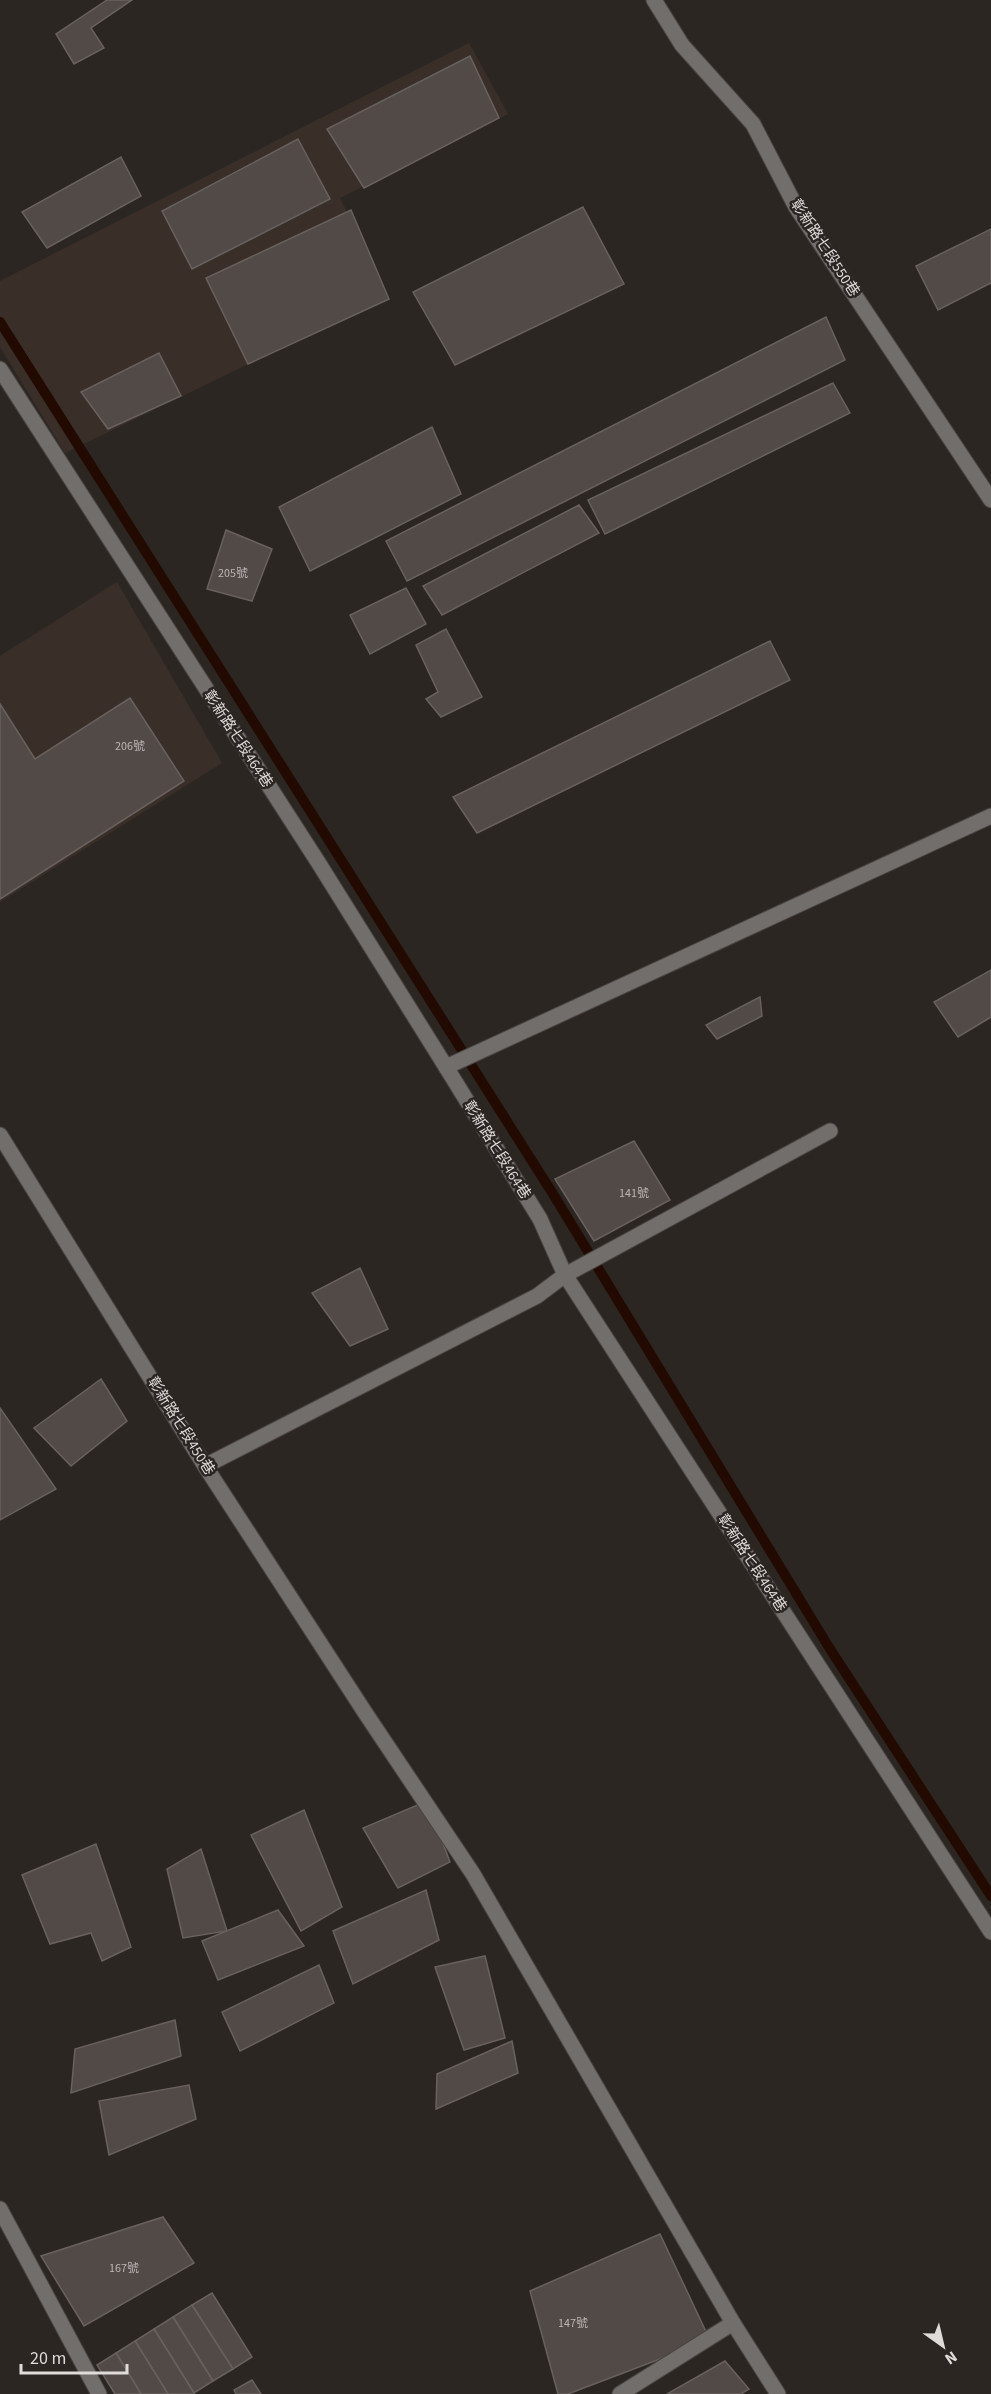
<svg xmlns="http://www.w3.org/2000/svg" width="991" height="2394" font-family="'Source Sans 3','Noto Sans TC',sans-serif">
	<rect width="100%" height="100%" fill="#2c2623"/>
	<g fill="#392f28">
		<polygon points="469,43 508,114 340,198 388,296 65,453 0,347 0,281"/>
		<polygon points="117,582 222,763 0,902 0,656"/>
	</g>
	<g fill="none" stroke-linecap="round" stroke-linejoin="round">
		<polyline stroke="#230a00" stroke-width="10" points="0,322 553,1194 830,1649 991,1896"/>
	</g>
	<g fill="#514a47" stroke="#68615e" stroke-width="1.5">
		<polygon points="107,0 132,0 91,28 104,48 74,64 56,34"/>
		<polygon points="470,56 499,118 364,188 327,129"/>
		<polygon points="298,139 330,199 192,269 162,211"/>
		<polygon points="121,157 141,196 47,248 22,212"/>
		<polygon points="583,207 624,284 455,365 413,292"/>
		<polygon points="351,210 389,299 248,364 206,278"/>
		<polygon points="991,229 991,283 938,310 916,266"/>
		<polygon points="826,317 845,360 407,581 386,541"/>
		<polygon points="159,353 181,396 108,429 81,392"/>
		<polygon points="833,383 850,413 605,534 588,500"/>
		<polygon points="432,427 461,494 310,571 279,507"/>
		<polygon points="579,505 599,533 442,615 423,586"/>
		<polygon points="226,530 272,549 252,601 207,589"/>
		<polygon points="406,588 426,624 370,654 350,615"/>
		<polygon points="446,629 482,697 441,717 426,699 438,692 416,645"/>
		<polygon points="770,641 790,680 477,833 453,797"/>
		<polygon points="130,698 184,781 0,899 0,704 35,759"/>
		<polygon points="991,970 991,1017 958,1037 934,1002"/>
		<polygon points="760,997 762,1016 717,1039 706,1025"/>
		<polygon points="634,1141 670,1200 594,1241 555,1179"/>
		<polygon points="360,1268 388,1329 350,1346 312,1293"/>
		<polygon points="101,1379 127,1421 71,1466 34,1428"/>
		<polygon points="0,1408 56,1489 0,1520"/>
		<polygon points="427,1801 450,1862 398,1888 363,1828"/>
		<polygon points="304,1810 342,1907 301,1931 251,1835"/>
		<polygon points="96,1844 131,1947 102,1961 91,1933 50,1944 22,1875"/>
		<polygon points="201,1849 227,1931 183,1938 167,1869"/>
		<polygon points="426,1890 439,1940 353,1984 333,1931"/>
		<polygon points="278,1910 304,1946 218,1980 202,1941"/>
		<polygon points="485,1956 505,2038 464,2050 435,1967"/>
		<polygon points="319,1965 334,2003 240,2051 222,2012"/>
		<polygon points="175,2020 181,2056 71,2093 75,2049"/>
		<polygon points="512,2041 518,2073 436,2109 437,2074"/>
		<polygon points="189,2085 196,2119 109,2155 99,2101"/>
		<polygon points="163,2217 194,2263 84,2326 41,2256"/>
		<polygon points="660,2234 710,2340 568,2394 558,2394 530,2291"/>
		<polygon points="212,2293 252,2357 233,2369 192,2305"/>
		<polygon points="192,2305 233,2369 213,2381 173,2317"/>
		<polygon points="173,2317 213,2381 194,2393 154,2329"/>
		<polygon points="154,2329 194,2393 193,2394 168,2394 135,2341"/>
		<polygon points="135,2341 168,2394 141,2394 116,2353"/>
		<polygon points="116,2353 141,2394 115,2394 97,2365"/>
		<polygon points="725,2361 749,2389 741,2394 667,2394"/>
		<polygon points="252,2380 261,2394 236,2394 234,2390"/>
	</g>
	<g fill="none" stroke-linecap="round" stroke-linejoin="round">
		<g stroke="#494340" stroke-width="17">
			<g id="minor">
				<polyline points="654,0 682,45 753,124 796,207 991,500"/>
				<polyline points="0,369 318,862 446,1067 540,1219 565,1275 991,1932"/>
				<polyline points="446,1067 991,816"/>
				<polyline points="0,1135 205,1466 366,1714 473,1874 733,2323 778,2394"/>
				<polyline points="205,1466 537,1296 565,1275 830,1131"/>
				<polyline points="0,2209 99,2394"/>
				<polyline points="620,2394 733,2323"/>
			</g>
		</g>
		<use href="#minor" stroke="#716e6c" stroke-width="15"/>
	</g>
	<g text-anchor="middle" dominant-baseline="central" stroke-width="5" stroke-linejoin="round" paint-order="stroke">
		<g font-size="12" fill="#bcb7b4">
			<text x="233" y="573">205號</text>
			<text x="130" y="746">206號</text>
			<text x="634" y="1193">141號</text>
			<text x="124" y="2268">167號</text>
			<text x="573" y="2323">147號</text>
		</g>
		<g font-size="15" fill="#dfdbd9" stroke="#2c2623">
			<text transform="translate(825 248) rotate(57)">彰新路七段550巷</text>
			<text transform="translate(238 739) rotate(57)">彰新路七段464巷</text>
			<text transform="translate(497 1150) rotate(58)">彰新路七段464巷</text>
			<text transform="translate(181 1426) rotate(58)">彰新路七段450巷</text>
			<text transform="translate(752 1563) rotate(57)">彰新路七段464巷</text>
		</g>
	</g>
	<g transform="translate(943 2346) rotate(146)" stroke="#2c2623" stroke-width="4.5" paint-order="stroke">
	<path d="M0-4.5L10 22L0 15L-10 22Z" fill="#dfdbd9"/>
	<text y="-9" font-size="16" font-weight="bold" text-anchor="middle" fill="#dfdbd9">N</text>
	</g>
	<path d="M21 2364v9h106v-9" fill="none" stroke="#dfdbd9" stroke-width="3"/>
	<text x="30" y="2364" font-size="18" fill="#dfdbd9" stroke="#2c2623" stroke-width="4.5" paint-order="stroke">20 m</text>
</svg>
